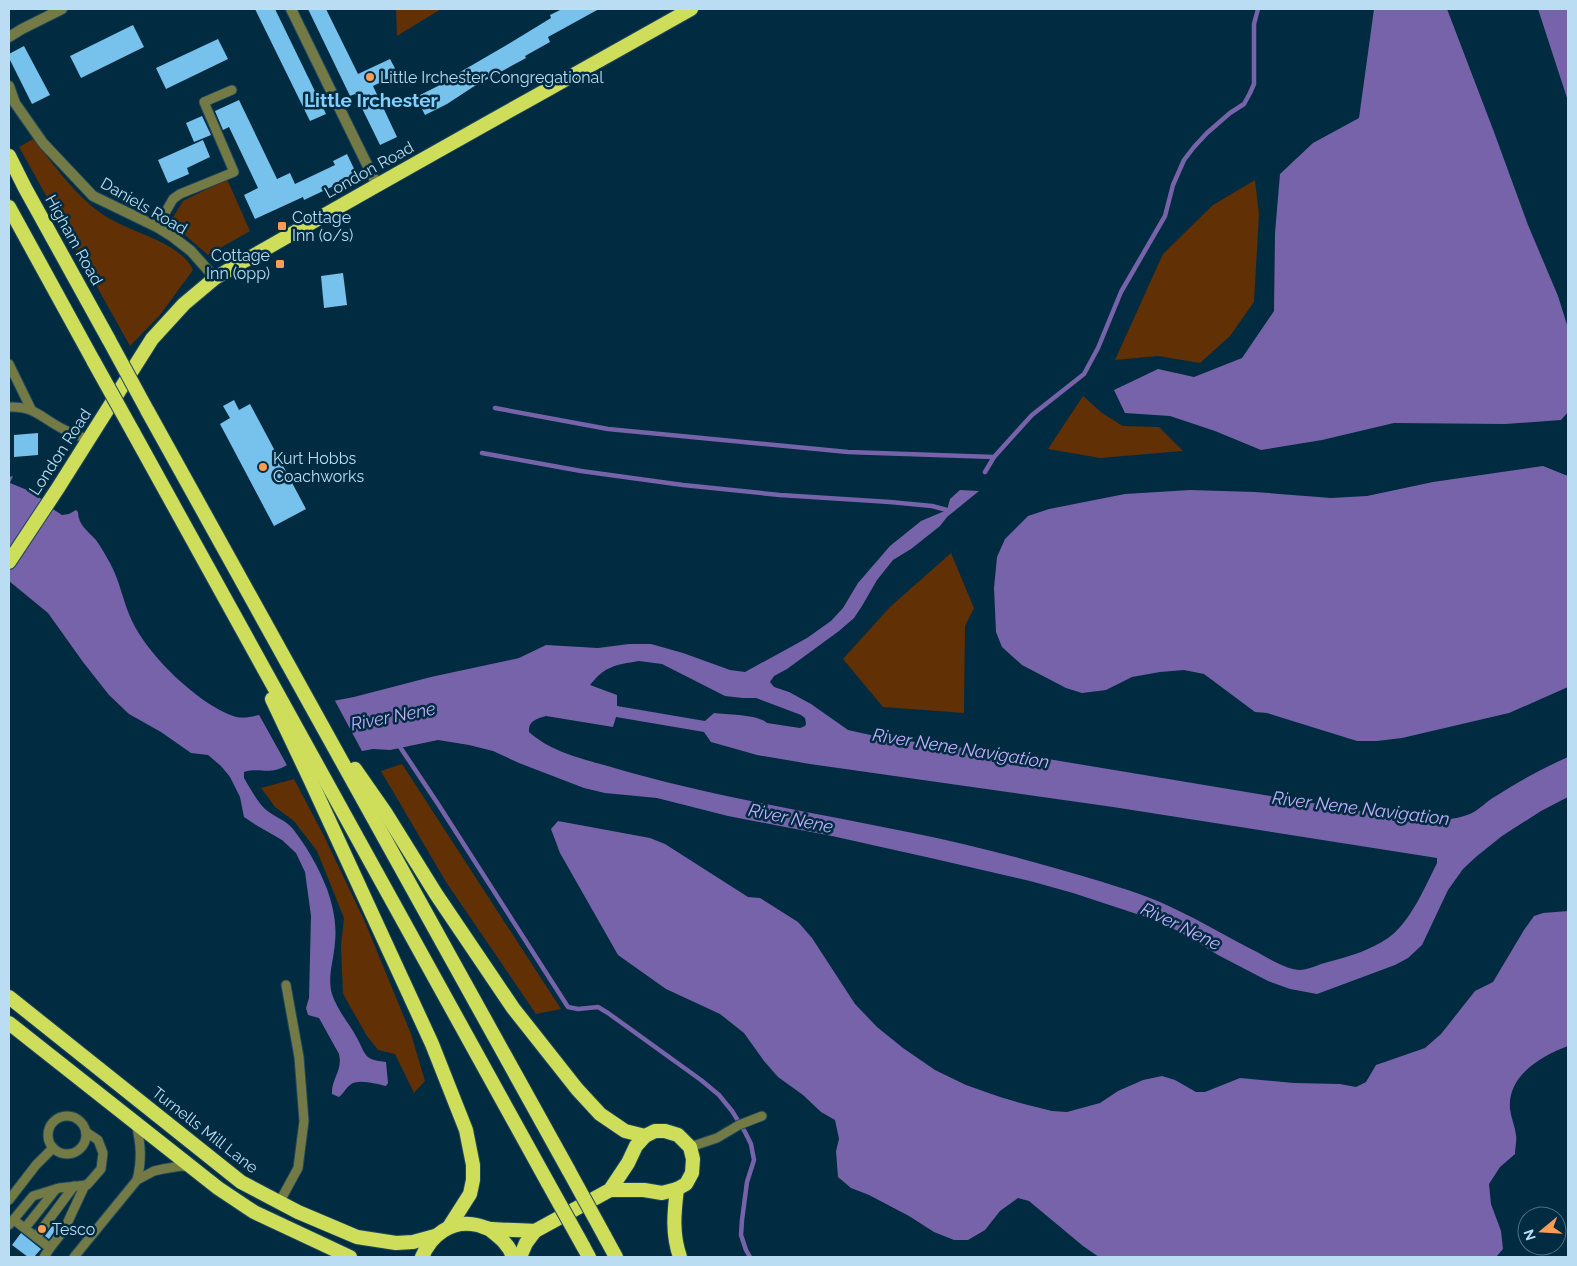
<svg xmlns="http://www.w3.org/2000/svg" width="1577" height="1266" font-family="Raleway,sans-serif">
	<rect width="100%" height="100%" fill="#002b40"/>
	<g fill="#613004">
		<polygon points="396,9 441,9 397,36"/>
		<path d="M33 139C58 169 80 204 116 222 138 234 183 245 193 270L160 315 130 346 19 147Z"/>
		<polygon points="227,179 250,231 208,255 170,222 183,201"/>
		<polygon points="1255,180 1259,214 1254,302 1230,336 1200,363 1158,356 1115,360 1163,254 1213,205"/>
		<polygon points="1083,396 1102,413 1123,426 1159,427 1183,451 1100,458 1048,449"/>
		<polygon points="951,553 974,608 965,626 964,713 883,707 843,659 890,607"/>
		<polygon points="402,764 561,1009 536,1014 446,882 381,771"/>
		<polygon points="294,779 324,836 365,922 411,1034 425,1081 414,1093 395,1054 378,1050 367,1036 343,994 341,946 344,918 317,851 294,821 275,807 261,788"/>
	</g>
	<g fill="#7763aa" fill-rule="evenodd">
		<polygon points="1374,9 1447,9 1494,132 1528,225 1558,296 1568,328 1568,412 1561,420 1505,424 1394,423 1322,440 1261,450 1215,431 1170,416 1125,413 1114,390 1158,369 1194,377 1242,358 1274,311 1275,233 1280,174 1313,143 1359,118"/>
		<polygon points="1538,9 1568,9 1568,101"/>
		<polygon points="1543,466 1568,476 1568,687 1509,713 1402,738 1377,741 1357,741 1267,713 1255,712 1204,674 1184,670 1160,672 1132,677 1106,690 1082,693 1066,688 1022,665 1002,647 996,632 994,588 997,557 1005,539 1028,516 1049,509 1125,494 1190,490 1255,492 1331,498 1367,496 1433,482"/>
		<path d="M13 476 10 483 37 494 45 504 62 515 69 514 76 510 78 512C78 525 88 531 96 540 101 547 106 556 110 563 120 581 123 602 132 621 147 654 198 704 233 716 242 719 251 717 259 715L354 697 431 677 519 658 546 645 598 648 629 644H651L683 653 730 670 745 672 807 638 831 621 843 608 858 583 890 546 921 521 947 510 950 499 960 490 979 491 947 517 940 526 911 549 893 560 877 580 862 606 854 618 839 631 787 669 774 676 770 682 774 687 789 692 811 704 848 730 884 738 1036 757 1420 821C1437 821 1454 820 1470 814 1479 810 1487 801 1496 796 1519 781 1543 768 1568 757V797L1541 811 1502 836 1477 856 1463 869 1448 890 1422 945 1408 958 1395 965 1317 994 1290 989 1268 981 1218 955 1180 932 1155 920 1073 893 1030 881 935 859 832 836 728 816 657 798 605 793 584 788 519 763 493 751 469 745 438 740 390 750 373 749 287 765C268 776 262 767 244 772V778C250 788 257 801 265 809 274 817 286 820 293 829 307 847 319 868 327 889 333 906 337 924 335 942 334 960 327 976 332 994 337 1010 349 1023 357 1038 366 1055 364 1060 386 1062L388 1083 386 1086C377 1084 357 1078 350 1085 345 1089 344 1093 339 1097L332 1094C331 1079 343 1071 339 1054L319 1018 308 1015 306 1008 309 998 311 916 305 872 296 853 282 840 256 825 244 817 240 797 230 777 221 766 208 755 191 753 161 732 129 714 109 695 83 662 48 613 9 581V477ZM639 661 662 664 725 696 743 698H756L801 715 805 718 806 724 805 726 800 728 767 723C757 714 728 715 714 713L705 721 617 706V695L590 685C605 666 615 665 639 661ZM546 716 613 727 616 717 704 732 711 742 757 755 810 764 1113 807 1437 858V863C1425 887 1410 923 1388 938 1371 950 1348 957 1328 962 1319 964 1309 970 1299 970 1284 969 1267 957 1253 950 1222 934 1192 916 1160 902 1134 891 1106 883 1079 875 1041 864 1002 853 963 844 846 817 726 801 611 767 583 759 551 752 529 732 528 721 536 719 546 716Z"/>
		<path d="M558 821 650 838 665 844 748 897 760 898 798 922 812 938 855 1004 877 1027 903 1048 935 1070 966 1085 1000 1097 1024 1104 1052 1111 1067 1112 1100 1103 1118 1091 1143 1080 1162 1076 1175 1080 1196 1092H1205L1240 1078 1294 1083 1340 1084 1356 1087 1366 1082 1376 1065 1425 1048 1441 1034 1475 991 1493 982 1524 930 1534 916 1543 913 1568 911V1046C1541 1056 1507 1076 1510 1109 1511 1118 1515 1126 1516 1135 1517 1141 1515 1148 1515 1154L1500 1167 1489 1184 1491 1204 1501 1231 1503 1249 1496 1257H1099L1083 1246 1029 1201 1018 1198 1000 1211 985 1230 968 1240H954L934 1232 909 1216 869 1195 851 1188 838 1177 836 1151 839 1139 835 1120 821 1112 803 1095 778 1077 764 1061 744 1033 720 1014 666 989 618 955 560 853 551 829Z"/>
	</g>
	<polygon fill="#002b40" points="334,699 363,753 288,767 258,713"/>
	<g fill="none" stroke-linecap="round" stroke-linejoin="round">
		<g stroke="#7763aa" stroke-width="4.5">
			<polyline points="495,408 608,429 848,452 994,457"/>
			<polyline points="482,453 581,471 683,485 780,495 890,502 932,506 947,510"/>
			<polyline points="985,472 994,457 1032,415 1084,374 1098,348 1121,292 1165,216 1173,185 1184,160 1194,147 1207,133 1230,113 1244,104 1250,93 1254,84 1254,24 1258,9"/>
			<polyline points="398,744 438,804 568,1007 578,1009 598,1007 608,1013 701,1080 719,1095 732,1111 745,1132 751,1144 754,1160 747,1182 742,1220 741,1235 746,1250 750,1257"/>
		</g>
	</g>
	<g fill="#77c2ed">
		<polygon points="255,9 275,9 326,114 310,121"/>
		<polygon points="308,9 326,9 358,74 390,59 398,74 373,86 397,137 380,145 355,94 350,96"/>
		<polygon points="562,9 599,9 548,37 550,42 525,56 526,58 473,87 447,104 425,115 416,97 444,83 443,82 505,46 551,18 550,15"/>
		<polygon points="133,25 144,47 81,78 70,56"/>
		<polygon points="218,39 228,59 166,89 156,68"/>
		<polygon points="24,46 50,95 32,104 9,58 9,54"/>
		<polygon points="239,100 277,179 290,173 295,184 335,165 333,161 347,154 357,175 304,200 303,197 255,219 244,195 258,188 229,127 223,130 215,111"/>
		<polygon points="202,116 211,135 194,142 186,123"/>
		<polygon points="203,140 210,157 187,168 189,174 168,183 158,160"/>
		<polygon points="343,273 347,305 324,308 321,276"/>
		<polygon points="234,400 239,410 250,404 306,509 274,526 220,424 230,418 223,406"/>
		<polygon points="38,433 38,455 14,457 14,435"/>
		<polygon points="55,1222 59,1225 49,1239 45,1236"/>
		<polygon points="21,1233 41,1249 34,1257 28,1257 12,1245"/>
	</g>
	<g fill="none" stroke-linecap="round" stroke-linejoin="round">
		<g stroke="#1e475d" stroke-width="11">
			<g id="service">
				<polyline points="157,227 173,199 180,194 234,172 204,102 232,90"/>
				<polyline points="9,364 31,409"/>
				<path d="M9 407C35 406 41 418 63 429 71 433 80 436 89 440"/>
				<circle cx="67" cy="1135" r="19"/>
				<path d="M136 1124C141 1144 142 1160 137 1180"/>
				<polyline points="690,1147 717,1138 739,1125 762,1116"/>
				<polyline points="9,1200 36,1165 53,1148"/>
				<polyline points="279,1203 298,1168 304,1121 299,1057 286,985"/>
				<polyline points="14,1220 50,1248 64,1230 85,1185"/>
				<polyline points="9,1225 33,1196 59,1188 87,1185 101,1169 103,1153 98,1140 86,1132"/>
				<polyline points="25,1228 56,1189"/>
				<polyline points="36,1237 74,1186"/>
				<polyline points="44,1257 50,1248"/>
				<polyline points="74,1257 137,1180 154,1171 163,1169 181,1166 190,1167"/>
			</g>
		</g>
		<g stroke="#1e475d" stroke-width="12">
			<g id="minor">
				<polyline points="291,9 377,185"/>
				<polyline points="9,37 22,29 62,9"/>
				<polyline points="9,86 15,103 43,143 93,196 157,227 173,237 191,251 215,278"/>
			</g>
		</g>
		<g stroke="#1e475d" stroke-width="16">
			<g id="trunk">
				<polyline points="9,156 25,188 109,340"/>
				<polyline points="9,207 94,362"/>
				<polyline points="147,410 569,1171"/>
				<polyline points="133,432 548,1183"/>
				<path d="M9 562 58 488 152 339 184 304 215 278C373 186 533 98 691 9"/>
				<polyline points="272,699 309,777 432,1044 466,1130 473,1165 473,1180 470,1194 449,1227"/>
				<polyline points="355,769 385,812 436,894 513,1008 577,1089 600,1114 625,1131 645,1136"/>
				<polyline points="9,997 241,1182 298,1212 357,1237 396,1243 413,1242 435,1236"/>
				<polyline points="9,1023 218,1188 254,1212 350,1257"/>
				<path d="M677 1189C674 1213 672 1234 680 1257"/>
				<path d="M489 1229C499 1237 509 1244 513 1257"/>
				<polyline points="604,1235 616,1257"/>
				<polyline points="583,1246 589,1257"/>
				<path d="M422 1257C431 1235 452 1219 477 1225 482 1226 487 1229 492 1229 507 1230 521 1230 535 1231"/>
				<polyline points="520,1257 526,1243 535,1231 610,1190 644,1190 662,1193 677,1189 686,1184 692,1173 693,1159 690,1147 678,1135 665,1131 655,1131 645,1136 636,1146 628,1163 610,1190"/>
			</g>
		</g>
		<use href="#service" stroke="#737a45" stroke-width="9"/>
		<use href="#minor" stroke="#737a45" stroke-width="10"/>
		<use href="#trunk" stroke="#cede5a" stroke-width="14"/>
		<g stroke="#1e475d" stroke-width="16" stroke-linecap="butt">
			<g id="trunk-bridge">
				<polyline points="109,340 147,410"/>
				<polyline points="94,362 133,432"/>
				<polyline points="569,1171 604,1235"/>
				<polyline points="548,1183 583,1246"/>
			</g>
		</g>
		<use href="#trunk-bridge" stroke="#cede5a" stroke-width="14"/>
	</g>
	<g fill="#fd9d55" stroke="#002b40" stroke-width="2">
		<circle cx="370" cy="77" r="5"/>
		<rect x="277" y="221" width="10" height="10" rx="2.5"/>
		<rect x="275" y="259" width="10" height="10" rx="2.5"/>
		<circle cx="263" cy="467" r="5"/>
		<circle cx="42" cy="1229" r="5"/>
	</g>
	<g text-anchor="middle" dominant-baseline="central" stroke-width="5" stroke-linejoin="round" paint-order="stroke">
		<g font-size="16" fill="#baddf3" stroke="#002b40" text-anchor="start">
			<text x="380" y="77">Little Irchester Congregational</text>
			<text x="292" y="217">Cottage<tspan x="292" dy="18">Inn (o/s)</tspan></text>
			<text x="270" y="255" text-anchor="end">Cottage<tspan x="270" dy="18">Inn (opp)</tspan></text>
			<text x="273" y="458">Kurt Hobbs<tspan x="273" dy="18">Coachworks</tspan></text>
			<text x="52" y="1229">Tesco</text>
		</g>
		<g font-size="16" fill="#baddf3" stroke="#002b40">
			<text transform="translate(369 170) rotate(-29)">London Road</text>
			<text transform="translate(144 206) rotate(30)">Daniels Road</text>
			<text transform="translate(74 240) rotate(61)">Higham Road</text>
			<text transform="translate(60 452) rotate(-57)">London Road</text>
			<text transform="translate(205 1130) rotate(38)">Turnells Mill Lane</text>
		</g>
		<g font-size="18" font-style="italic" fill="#c3affe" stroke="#002b40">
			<text transform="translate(393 716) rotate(-11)">River Nene</text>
			<text transform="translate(961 748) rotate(9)">River Nene Navigation</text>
			<text transform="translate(1361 808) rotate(7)">River Nene Navigation</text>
			<text transform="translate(791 818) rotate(12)">River Nene</text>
			<text transform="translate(1181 926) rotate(26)">River Nene</text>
		</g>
		<g font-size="19" font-weight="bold" fill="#84cffb" stroke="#002b40">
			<text x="371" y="100">Little Irchester</text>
		</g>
	</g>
	<rect width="1577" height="1266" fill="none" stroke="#baddf3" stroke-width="20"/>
	<g transform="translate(1542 1231) rotate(252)"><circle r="24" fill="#002b40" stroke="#4a7288"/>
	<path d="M0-4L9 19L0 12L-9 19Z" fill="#fd9d55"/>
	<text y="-8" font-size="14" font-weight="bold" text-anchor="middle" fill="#baddf3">N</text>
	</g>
</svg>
